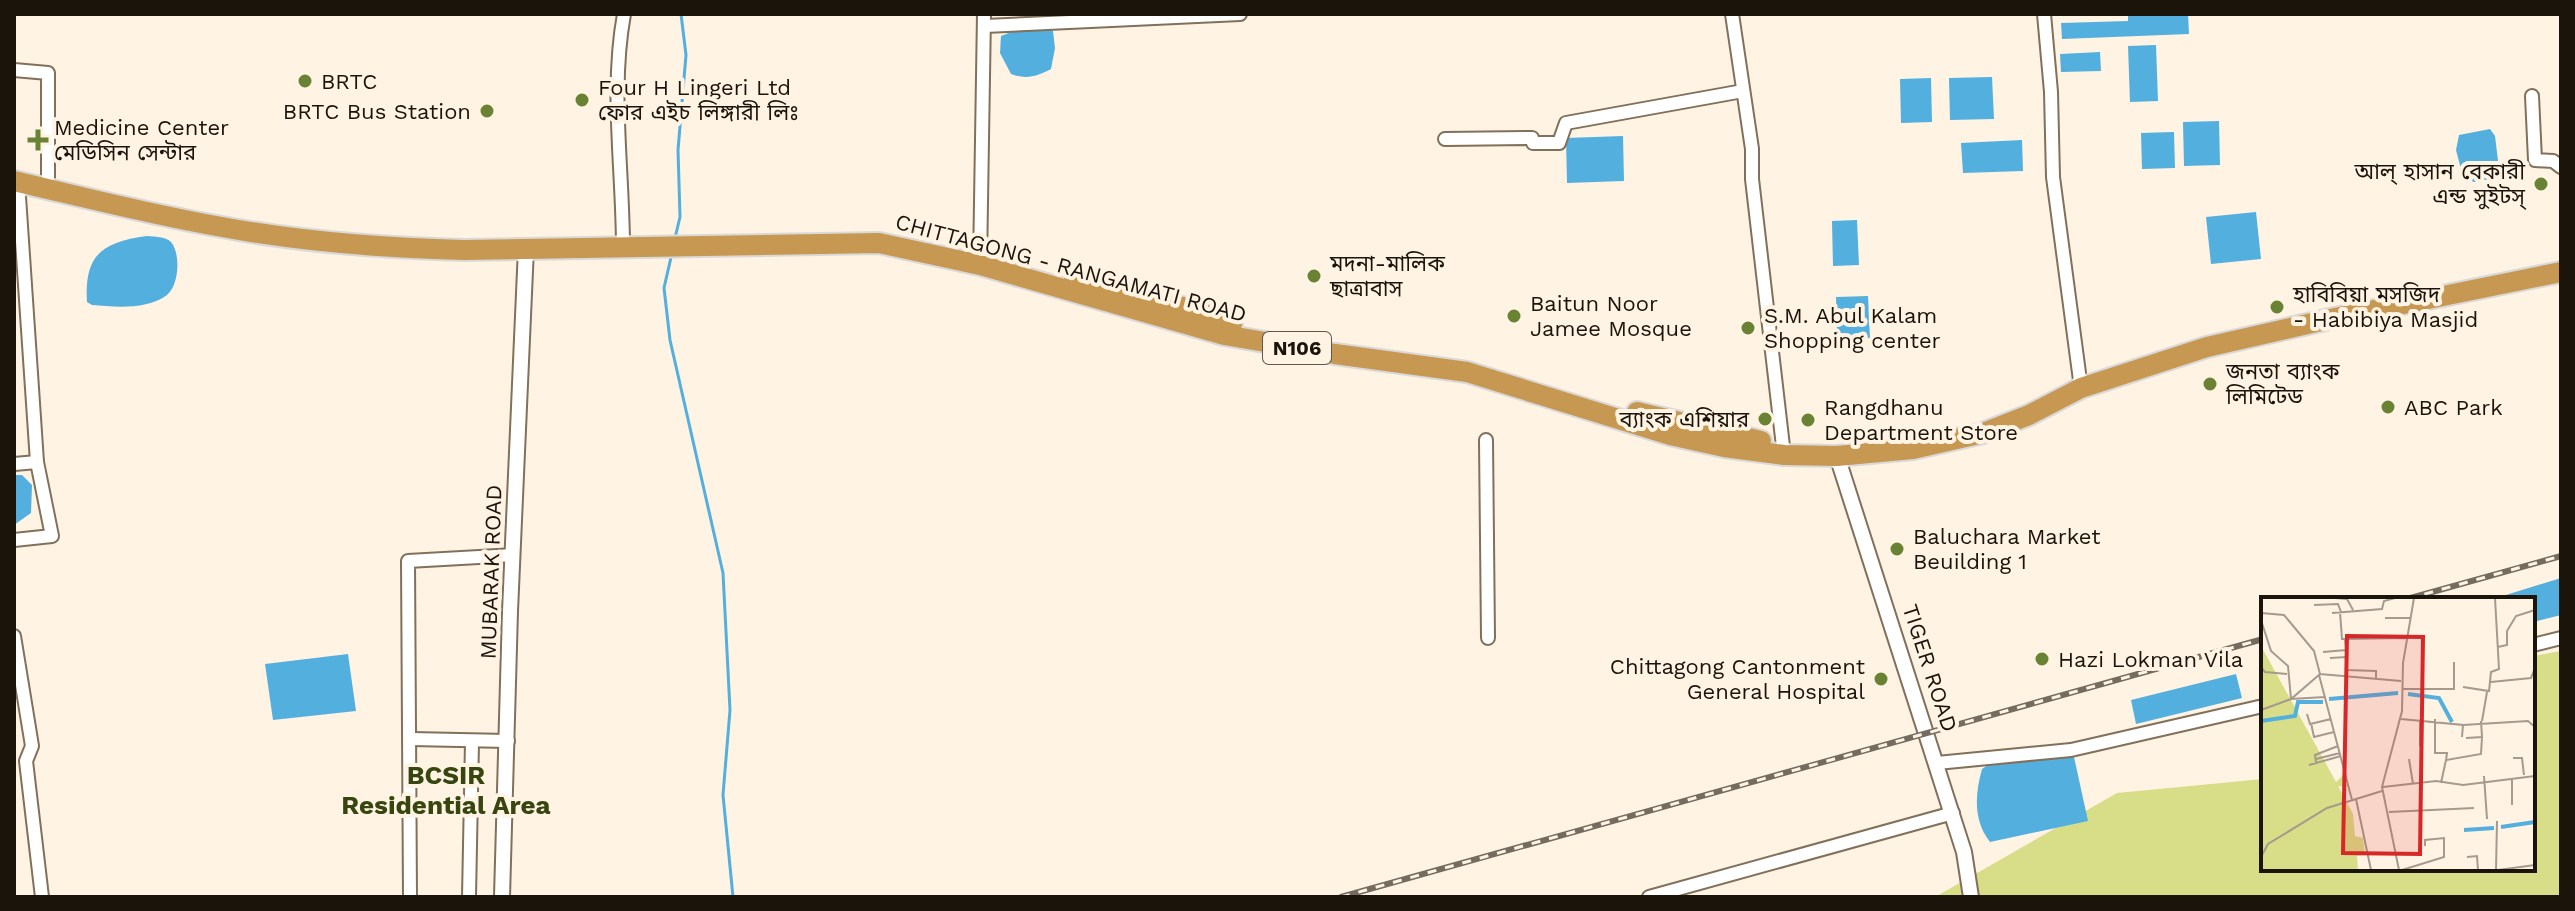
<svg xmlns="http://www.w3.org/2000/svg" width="2575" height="911" font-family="'Work Sans','Noto Sans Bengali',sans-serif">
	<rect width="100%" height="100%" fill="#fff3e4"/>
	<polygon fill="#d8dd87" points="2561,651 2561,897 1935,897 2117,793 2263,779 2263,869 2533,869 2533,656"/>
	<g fill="#53afde">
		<polygon points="2128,14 2188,14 2189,34 2062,39 2061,23 2128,21"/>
		<path d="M1048 29 1053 31 1055 48 1051 69C1037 76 1027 80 1011 74L1000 53 1001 36 1014 31Z"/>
		<polygon points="2156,45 2158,101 2130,102 2128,46"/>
		<polygon points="2100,52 2101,71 2061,72 2060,54"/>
		<polygon points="1992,77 1994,119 1950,120 1949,78"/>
		<polygon points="1931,78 1932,122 1901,123 1900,79"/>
		<polygon points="2219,121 2220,165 2184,166 2183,122"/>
		<polygon points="2490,129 2495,136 2500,177 2474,182 2463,177 2456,150 2459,135"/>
		<polygon points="2174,132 2175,168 2142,169 2141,133"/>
		<polygon points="1623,136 1624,181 1567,183 1566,138"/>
		<polygon points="2022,140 2023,171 1963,173 1961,143"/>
		<polygon points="2256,212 2261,259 2211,264 2206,217"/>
		<polygon points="1857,220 1859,265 1833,266 1832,221"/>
		<path d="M147 236C154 237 165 236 171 242 181 254 179 285 167 295 147 310 115 307 92 305L87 302C84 255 102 242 147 236Z"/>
		<polygon points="1868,296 1870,338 1837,339 1836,297"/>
		<polygon points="14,475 22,475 32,485 31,513 14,525"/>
		<polygon points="2561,578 2561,615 2533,622 2533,599 2493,599"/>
		<polygon points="348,654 356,711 273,720 265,664"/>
		<polygon points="2236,674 2242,698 2136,724 2131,700"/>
		<path d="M2074 757 2088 821 1990 842C1973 821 1975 794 1982 769L1991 763Z"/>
	</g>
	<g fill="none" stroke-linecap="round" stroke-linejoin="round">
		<g stroke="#53afde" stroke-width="3">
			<polyline points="675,238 680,217 678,150 686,55 681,14"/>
			<polyline points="672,253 664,288 670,340 723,573 730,710 723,795 733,897"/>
		</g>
		<g stroke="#81705a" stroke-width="16">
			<g id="minor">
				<polyline points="1732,14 1752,149 1752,179 1784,455"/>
				<polyline points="2044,14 2051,92 2053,177 2081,388"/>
				<polyline points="985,26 1240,14"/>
				<polyline points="14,70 48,73 48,177"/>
				<polyline points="2532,96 2535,160 2553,161 2561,167"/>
				<polyline points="1445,139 1532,138 1533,143 1559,143 1566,123 1743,91"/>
				<path d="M623 248C623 170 610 91 624 14"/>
				<polyline points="980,265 984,14"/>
				<polyline points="1486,440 1488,638"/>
				<polyline points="14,464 37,462"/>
				<polyline points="14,540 52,536 37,462 18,182"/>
				<polyline points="14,636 32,746 26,761 42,897"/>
				<polyline points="2533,645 2561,638"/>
				<polyline points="411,739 508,741"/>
				<polyline points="1937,763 2071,750 2263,706"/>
				<polyline points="410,897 408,561 513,555"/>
				<polyline points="469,897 472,742"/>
				<polyline points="1649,897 1953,813"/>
			</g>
		</g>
		<g stroke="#81705a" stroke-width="18">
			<g id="tertiary">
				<polyline points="1837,456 1964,852 1971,897"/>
				<polyline points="502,897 510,611 526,248"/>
			</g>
		</g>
		<g stroke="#dbd9d8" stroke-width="24">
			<g id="trunk">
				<path d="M14 181C83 197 152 215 222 227 302 242 383 248 464 250L879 243 980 265 1224 335 1335 354 1467 372 1670 435 1724 447 1784 455 1837 456 1913 449 1983 433 2029 415 2081 388 2207 347 2325 320 2561 272"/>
				<polyline points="1074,278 1186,308 1232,324"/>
				<polyline points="1637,412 1761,441"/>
			</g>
		</g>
		<use href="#minor" stroke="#fff" stroke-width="12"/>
		<use href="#tertiary" stroke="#fff" stroke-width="14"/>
		<use href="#trunk" stroke="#c69852" stroke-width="20"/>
		<g stroke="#756c60" stroke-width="6">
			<g id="rail">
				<polyline points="2407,599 2561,556"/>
				<polyline points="1341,897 2263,639"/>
			</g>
		</g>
		<use href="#rail" stroke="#fff3e4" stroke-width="3" stroke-dasharray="9" stroke-linecap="butt"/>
	</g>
	<g fill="#6a8234" stroke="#fff3e4" stroke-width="3">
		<circle cx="305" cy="81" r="8"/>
		<circle cx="582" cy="100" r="8"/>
		<circle cx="487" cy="111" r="8"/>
		<path d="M34 128h8v8h8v8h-8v8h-8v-8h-8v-8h8z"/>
		<circle cx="2541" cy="184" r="8"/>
		<circle cx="1314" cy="276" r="8"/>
		<circle cx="2277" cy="307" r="8"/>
		<circle cx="1514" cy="316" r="8"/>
		<circle cx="1748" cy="328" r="8"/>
		<circle cx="2210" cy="384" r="8"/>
		<circle cx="2388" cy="407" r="8"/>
		<circle cx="1765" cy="419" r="8"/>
		<circle cx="1808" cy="420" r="8"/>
		<circle cx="1897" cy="549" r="8"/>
		<circle cx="2042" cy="659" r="8"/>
		<circle cx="1881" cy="679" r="8"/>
	</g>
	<g text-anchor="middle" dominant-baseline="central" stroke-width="8" stroke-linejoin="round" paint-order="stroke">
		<rect fill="#fff3e4" stroke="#5f574c" stroke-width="2" x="1263" y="332" width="68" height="32" rx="6"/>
		<g font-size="20" font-weight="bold" fill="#1b140b">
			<text x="1297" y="348">N106</text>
		</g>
		<g font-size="22" fill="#1b140b" stroke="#fff3e4" text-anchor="start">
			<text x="321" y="81">BRTC</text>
			<text x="598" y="87">Four H Lingeri Ltd<tspan x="598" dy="25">ফোর এইচ লিঙ্গারী লিঃ</tspan></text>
			<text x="471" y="111" text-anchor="end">BRTC Bus Station</text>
			<text x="54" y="127">Medicine Center<tspan x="54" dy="25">মেডিসিন সেন্টার</tspan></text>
			<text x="2525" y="171" text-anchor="end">আল্ হাসান বেকারী<tspan x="2525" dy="25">এন্ড সুইটস্</tspan></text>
			<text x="1330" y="263">মদনা-মালিক<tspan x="1330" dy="25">ছাত্রাবাস</tspan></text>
			<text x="2293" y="294">হাবিবিয়া মসজিদ<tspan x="2293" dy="25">- Habibiya Masjid</tspan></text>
			<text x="1530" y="303">Baitun Noor<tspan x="1530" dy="25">Jamee Mosque</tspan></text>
			<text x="1764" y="315">S.M. Abul Kalam<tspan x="1764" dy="25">Shopping center</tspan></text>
			<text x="2226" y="371">জনতা ব্যাংক<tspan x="2226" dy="25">লিমিটেড</tspan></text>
			<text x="1824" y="407">Rangdhanu<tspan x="1824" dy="25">Department Store</tspan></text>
			<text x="2404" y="407">ABC Park</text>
			<text x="1749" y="419" text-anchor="end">ব্যাংক এশিয়ার</text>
			<text x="1913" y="536">Baluchara Market<tspan x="1913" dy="25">Beuilding 1</tspan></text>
			<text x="2058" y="659">Hazi Lokman Vila</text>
			<text x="1865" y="666" text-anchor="end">Chittagong Cantonment<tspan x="1865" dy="25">General Hospital</tspan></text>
		</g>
		<g font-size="22" fill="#1b140b" stroke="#fff3e4">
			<text transform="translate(1071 268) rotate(15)">CHITTAGONG - RANGAMATI ROAD</text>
			<text transform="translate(491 572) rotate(-88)">MUBARAK ROAD</text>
			<text transform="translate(1930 668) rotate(72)">TIGER ROAD</text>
		</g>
		<g font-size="26" font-weight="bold" fill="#37460f" stroke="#fff3e4">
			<text x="446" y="775">BCSIR<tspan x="446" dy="30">Residential Area</tspan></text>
		</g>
	</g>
	<g transform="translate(2261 597)">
		<rect width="274" height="274" fill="#fff3e4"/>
		<path d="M0 49 75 185 82 178 86 190 77 189 92 217 94 239 102 241 104 258 96 259 97 273H0Z" fill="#d8dd87"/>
		<path fill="none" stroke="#53afde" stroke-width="4" d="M147 97 178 101 191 125M68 102 137 96M0 124 34 119 37 105H62M240 230 274 225M203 233 233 231"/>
		<path fill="none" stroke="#a49a8d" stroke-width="2" d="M74 1 86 2 92 13M53 8 77 7 80 15M79 15 81 42 146 41M0 16 23 18 53 54 59 77M71 16 121 12 123 4 134 1M124 21H150M0 23 10 54 27 69 30 102 64 100M237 50 246 48V34L255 19 274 13M62 55 85 53 84 43M69 61 85 60V73M0 70 4 75 26 77M85 73 115 74V83M58 78 91 203M230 85 270 81 273 73M202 90 228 94 230 75 238 72 234 1M142 92H193V65M0 113 30 102 59 77 140 84M46 117 49 127 70 122M140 122 202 128 201 140M174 122V156H186L185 163M159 123V149M221 124 226 95M50 126 53 140 73 135M202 128 267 124 274 130M205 141 221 140 220 124M252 161H261L263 178M55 162 79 156M148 162 152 187M55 166 54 158 77 149M48 168 80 159M223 179 226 222M251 182V208M180 186 185 163 220 157 221 140M122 190 175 184 202 188 274 179M95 202 110 273M128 215 213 211M0 260 7 247 66 211 121 194M206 260 216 259 217 273M138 273 121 190 141 114 142 66 153 1M141 273 183 260V241L164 243V249M235 273 236 224M237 273 274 268"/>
		<path fill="#d62828" fill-opacity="0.15" stroke="#d62828" stroke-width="4" d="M86 39 162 40 159 257 82 256Z"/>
		<rect width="274" height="274" fill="none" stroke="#1b140b" stroke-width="4"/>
	</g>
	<rect width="2575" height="911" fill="none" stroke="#1b140b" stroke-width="32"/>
</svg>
